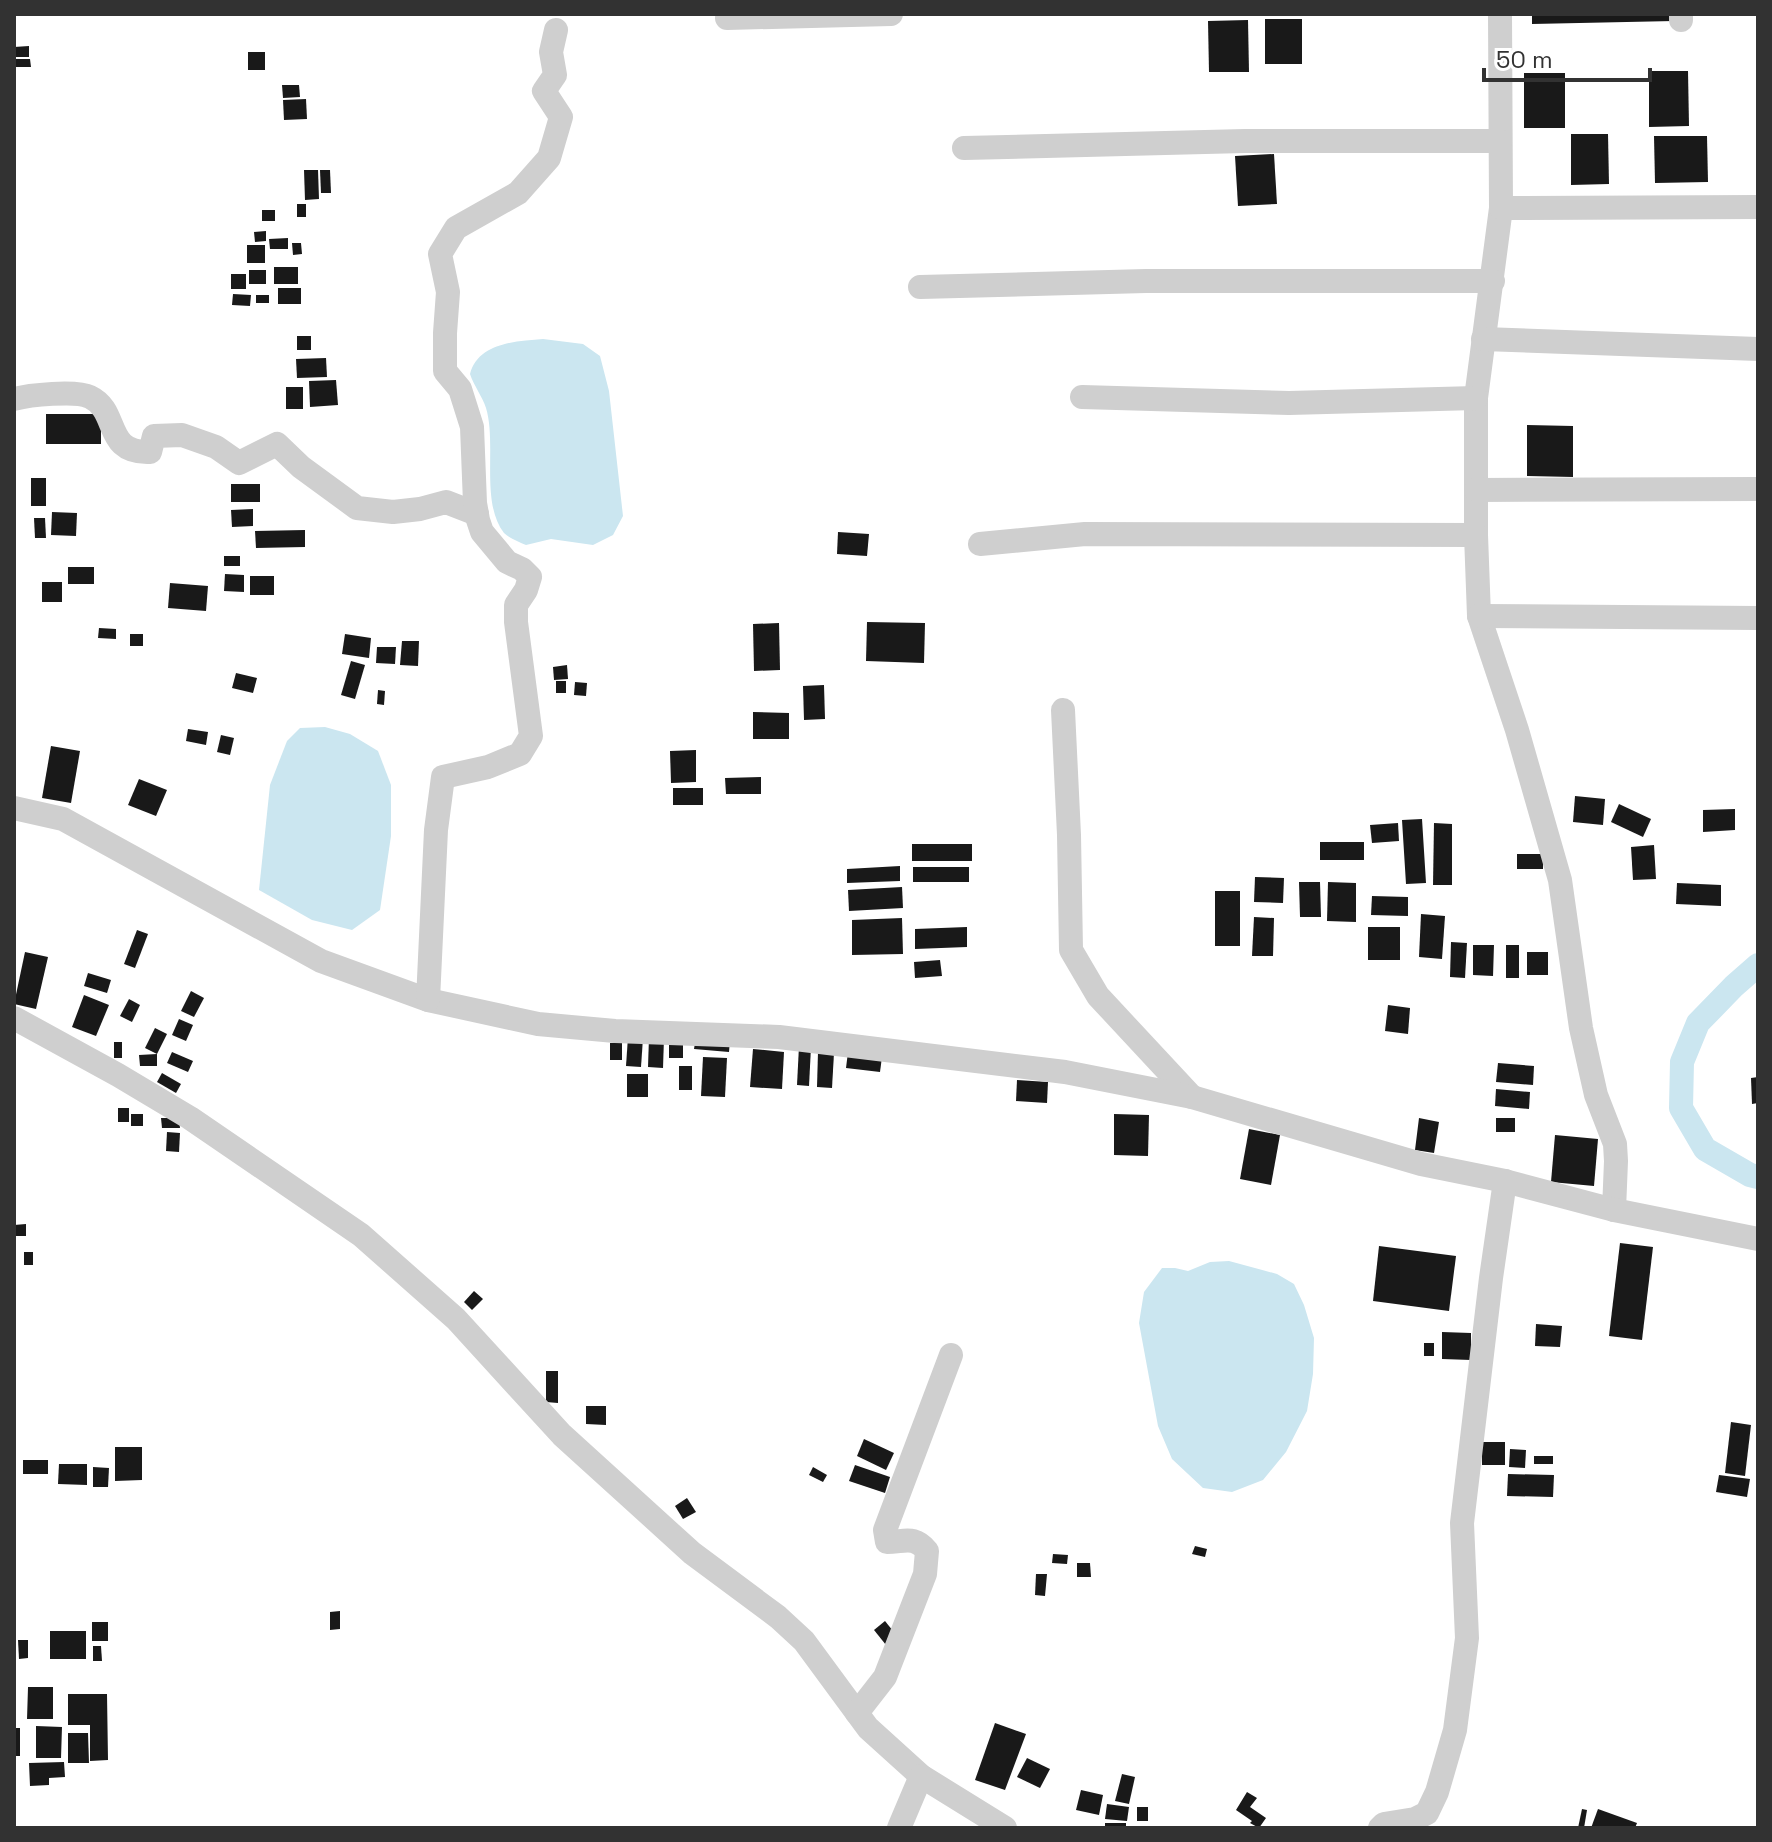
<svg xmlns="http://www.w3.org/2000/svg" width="1772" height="1842" font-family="'Space Grotesk',sans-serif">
	<rect width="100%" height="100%" fill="#fff"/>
	<g fill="#cbe6f0">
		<path d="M543 339 583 344 600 356 609 391 623 516 613 535 593 545 551 539 526 545C519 542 509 538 504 533 480 502 497 444 486 408 482 396 474 386 470 374 478 343 516 341 543 339Z"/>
		<polygon points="325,727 350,734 378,751 391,785 391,836 380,910 352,930 312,920 259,890 270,785 287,741 300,728"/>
		<polygon points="1229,1261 1277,1274 1294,1284 1304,1305 1314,1338 1313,1374 1307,1411 1286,1452 1263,1480 1232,1492 1203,1488 1172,1459 1158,1426 1139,1323 1144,1292 1162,1268 1175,1268 1188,1271 1210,1262"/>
	</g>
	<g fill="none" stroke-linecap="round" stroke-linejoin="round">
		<polyline stroke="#cbe6f0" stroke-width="24" points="1758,965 1734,986 1698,1023 1682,1062 1681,1108 1705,1149 1750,1175 1758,1177"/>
	</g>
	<g fill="#191919">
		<polygon points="1532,14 1674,14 1674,21 1532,24"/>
		<rect x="1265" y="19" width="37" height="45"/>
		<polygon points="1248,20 1249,72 1209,72 1208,21"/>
		<polygon points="29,46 29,57 14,57 14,47"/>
		<rect x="248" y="52" width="17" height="18"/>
		<polygon points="14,59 30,59 31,67 14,67"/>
		<polygon points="1649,71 1688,71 1689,126 1649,127"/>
		<rect x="1524" y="73" width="41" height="55"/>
		<polygon points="282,85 299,85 300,97 283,98"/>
		<polygon points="306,99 307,119 284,120 283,100"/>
		<polygon points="1571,134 1608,134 1609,184 1571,185"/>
		<polygon points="1654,136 1707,136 1708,182 1655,183"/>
		<polygon points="1274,154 1277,204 1238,206 1235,156"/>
		<polygon points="304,170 318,170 319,199 305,200"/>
		<polygon points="320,170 330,170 331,193 321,193"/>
		<rect x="297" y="204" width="9" height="13"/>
		<rect x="262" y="210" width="13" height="11"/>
		<polygon points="266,231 266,241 255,242 254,232"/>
		<polygon points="288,238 288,249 270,249 269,239"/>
		<polygon points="292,243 301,243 302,254 293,255"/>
		<rect x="247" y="245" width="18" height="18"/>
		<rect x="274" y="267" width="24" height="17"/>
		<rect x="249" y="270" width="17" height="14"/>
		<rect x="231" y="274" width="15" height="15"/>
		<rect x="278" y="288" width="23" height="16"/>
		<polygon points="233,294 251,295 250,306 232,305"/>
		<rect x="256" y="295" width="13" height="8"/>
		<rect x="297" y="336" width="14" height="14"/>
		<polygon points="326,358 327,377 297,378 296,359"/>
		<polygon points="336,380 338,405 310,407 309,381"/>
		<rect x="286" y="387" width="17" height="22"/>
		<rect x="46" y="414" width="55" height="30"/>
		<polygon points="1527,425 1573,426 1573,477 1527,476"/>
		<rect x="31" y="478" width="15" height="28"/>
		<rect x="231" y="484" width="29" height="18"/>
		<polygon points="253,509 253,526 232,527 231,510"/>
		<polygon points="52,512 77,513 76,536 51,535"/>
		<polygon points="34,518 45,518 46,538 35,538"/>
		<polygon points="305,530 305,547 256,548 255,531"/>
		<polygon points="838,532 869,534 867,556 837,554"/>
		<rect x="224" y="556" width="16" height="10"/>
		<rect x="68" y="567" width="26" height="17"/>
		<polygon points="225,574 244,575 244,592 224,591"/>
		<rect x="250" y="576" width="24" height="19"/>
		<rect x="42" y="582" width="20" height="20"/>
		<polygon points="170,583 208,586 206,611 168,608"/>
		<polygon points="867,622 925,623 924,663 866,661"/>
		<polygon points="779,623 780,670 754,671 753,624"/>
		<polygon points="99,628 116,629 116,639 98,638"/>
		<rect x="130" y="634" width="13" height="12"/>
		<polygon points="345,634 371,638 369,658 342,654"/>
		<polygon points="402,641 419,641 418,666 400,665"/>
		<polygon points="377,647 396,647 395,664 376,663"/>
		<polygon points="351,661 365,665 355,699 341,695"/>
		<polygon points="567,665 568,679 554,680 553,667"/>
		<polygon points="236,673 257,678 253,693 232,688"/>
		<rect x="556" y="681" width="10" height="12"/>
		<polygon points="575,682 587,683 586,696 574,695"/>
		<polygon points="824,685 825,719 804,720 803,686"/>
		<polygon points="378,690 385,691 384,705 377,704"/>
		<polygon points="753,712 789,713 789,739 753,739"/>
		<polygon points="188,729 208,732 206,745 186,741"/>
		<polygon points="221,735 234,738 230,755 217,752"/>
		<polygon points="51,746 80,751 71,803 42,798"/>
		<polygon points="696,750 696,782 671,783 670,751"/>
		<polygon points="761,777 761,794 726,794 725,778"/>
		<polygon points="139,779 167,790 156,816 128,805"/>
		<rect x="673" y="788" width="30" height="17"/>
		<polygon points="1575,796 1605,799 1603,825 1573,822"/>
		<polygon points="1619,804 1651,819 1643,837 1611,822"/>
		<polygon points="1735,809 1735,830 1703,832 1703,810"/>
		<polygon points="1422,819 1426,883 1406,884 1402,820"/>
		<polygon points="1398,823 1399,841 1372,843 1370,825"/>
		<polygon points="1434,823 1452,824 1452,885 1433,885"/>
		<rect x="1320" y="842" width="44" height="18"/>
		<rect x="912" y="844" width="60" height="17"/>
		<polygon points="1654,845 1656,879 1633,880 1631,847"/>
		<rect x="1517" y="854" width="26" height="15"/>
		<polygon points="900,866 900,881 847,883 847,869"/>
		<rect x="913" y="867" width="56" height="15"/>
		<polygon points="1255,877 1284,878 1283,903 1254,902"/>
		<polygon points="1299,882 1320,882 1321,917 1300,917"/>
		<polygon points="1328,882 1356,883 1356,922 1327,921"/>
		<polygon points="1677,883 1721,885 1721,906 1676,904"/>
		<polygon points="902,887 903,908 849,911 848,890"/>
		<rect x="1215" y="891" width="25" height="55"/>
		<polygon points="1372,896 1408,897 1408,916 1371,915"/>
		<polygon points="1421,914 1445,916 1442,959 1419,957"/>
		<polygon points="1254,917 1274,918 1273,956 1252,956"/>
		<polygon points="902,918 903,954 852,955 852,920"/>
		<polygon points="967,927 967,947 915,949 915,929"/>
		<rect x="1368" y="927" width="32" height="33"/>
		<polygon points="137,930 148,934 135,968 124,964"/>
		<polygon points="1451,942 1467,943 1465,978 1450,977"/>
		<polygon points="1473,945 1494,945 1493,976 1473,975"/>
		<rect x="1506" y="945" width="13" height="33"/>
		<polygon points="25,952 48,957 36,1009 14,1004"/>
		<rect x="1527" y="952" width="21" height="23"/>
		<polygon points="940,960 942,976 915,978 914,962"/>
		<polygon points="88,973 111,980 107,993 84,986"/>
		<polygon points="191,991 204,998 194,1017 181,1011"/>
		<polygon points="84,995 109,1005 96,1036 72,1027"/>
		<polygon points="129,999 140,1005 132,1022 120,1016"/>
		<polygon points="1388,1005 1410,1008 1408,1034 1385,1031"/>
		<polygon points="179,1019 193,1025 186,1041 172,1035"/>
		<polygon points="155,1028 167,1034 157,1054 145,1048"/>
		<polygon points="628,1037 643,1038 641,1067 626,1066"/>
		<polygon points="649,1037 664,1038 663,1068 648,1067"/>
		<rect x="669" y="1037" width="14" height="21"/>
		<polygon points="696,1037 730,1040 729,1052 694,1049"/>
		<rect x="114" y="1042" width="8" height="16"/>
		<rect x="610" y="1043" width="12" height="17"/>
		<polygon points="799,1046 811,1047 809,1086 797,1085"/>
		<polygon points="753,1049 784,1052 782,1089 750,1087"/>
		<polygon points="172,1052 193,1061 188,1072 167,1063"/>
		<polygon points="818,1052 834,1053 832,1088 817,1087"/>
		<polygon points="848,1052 882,1057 880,1072 846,1068"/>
		<polygon points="157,1054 157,1066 140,1066 139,1055"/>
		<polygon points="703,1057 727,1058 725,1097 701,1096"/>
		<polygon points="1498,1063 1534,1066 1533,1085 1496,1082"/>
		<rect x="679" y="1066" width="13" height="24"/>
		<polygon points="162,1073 181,1084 176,1093 157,1082"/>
		<rect x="627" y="1074" width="21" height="23"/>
		<polygon points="1758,1077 1758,1103 1752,1104 1751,1078"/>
		<polygon points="1017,1080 1048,1082 1047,1103 1016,1101"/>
		<polygon points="1496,1089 1530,1092 1529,1109 1495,1106"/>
		<rect x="118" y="1108" width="11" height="14"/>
		<rect x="131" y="1114" width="12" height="12"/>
		<polygon points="1114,1114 1149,1115 1148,1156 1114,1155"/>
		<polygon points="161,1118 179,1118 180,1128 162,1128"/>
		<polygon points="1419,1118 1439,1122 1434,1153 1415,1150"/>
		<rect x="1496" y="1118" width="19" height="14"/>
		<polygon points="1249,1129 1280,1135 1271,1185 1240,1179"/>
		<polygon points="167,1132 180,1133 179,1152 166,1151"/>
		<polygon points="1555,1135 1598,1139 1594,1186 1551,1182"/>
		<polygon points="26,1224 26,1236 14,1236 14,1225"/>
		<polygon points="1620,1243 1653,1247 1642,1340 1609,1336"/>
		<polygon points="1379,1246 1456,1256 1449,1311 1373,1301"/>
		<rect x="24" y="1252" width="9" height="13"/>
		<polygon points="474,1291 483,1299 472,1310 464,1302"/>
		<polygon points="1536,1324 1562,1326 1560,1347 1535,1346"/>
		<polygon points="1442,1332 1471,1333 1471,1360 1442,1359"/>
		<rect x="1424" y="1343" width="10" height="13"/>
		<polygon points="546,1371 558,1371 558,1403 546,1402"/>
		<polygon points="586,1406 606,1406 606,1425 586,1424"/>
		<polygon points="1731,1422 1751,1425 1745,1476 1725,1473"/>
		<polygon points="864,1439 894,1453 886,1470 857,1456"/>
		<rect x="1482" y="1442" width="23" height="23"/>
		<polygon points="115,1447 142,1447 142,1480 115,1481"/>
		<polygon points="1510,1449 1526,1450 1525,1468 1509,1467"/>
		<rect x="1534" y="1456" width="19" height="8"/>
		<rect x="23" y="1460" width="25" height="14"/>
		<polygon points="59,1464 87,1464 87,1485 58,1484"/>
		<polygon points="855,1465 890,1477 885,1493 849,1481"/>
		<polygon points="93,1467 109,1468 108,1487 93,1487"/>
		<polygon points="813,1467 827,1475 823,1482 809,1475"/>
		<polygon points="1508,1474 1554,1475 1553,1497 1507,1496"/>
		<polygon points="1719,1475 1750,1479 1747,1497 1716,1492"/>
		<polygon points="687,1498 696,1512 683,1519 675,1506"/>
		<polygon points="1195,1546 1207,1549 1205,1557 1192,1554"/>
		<polygon points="1053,1554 1068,1555 1067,1564 1052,1563"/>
		<polygon points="1077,1563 1090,1563 1091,1577 1077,1577"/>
		<polygon points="1036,1574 1047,1574 1045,1596 1035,1595"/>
		<polygon points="340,1611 340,1629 330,1630 330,1612"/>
		<polygon points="885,1621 897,1636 886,1645 874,1630"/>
		<rect x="92" y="1622" width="16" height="19"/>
		<rect x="50" y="1631" width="36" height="28"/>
		<polygon points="18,1640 28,1640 28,1658 19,1659"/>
		<polygon points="93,1646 101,1646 102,1661 93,1661"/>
		<polygon points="28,1687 53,1687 53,1719 27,1719"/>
		<polygon points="68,1694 107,1694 108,1760 90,1761 90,1725 68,1725"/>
		<polygon points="995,1723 1026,1734 1005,1790 975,1780"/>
		<polygon points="36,1726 62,1727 61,1758 36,1758"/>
		<rect x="14" y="1728" width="6" height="28"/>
		<polygon points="68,1733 88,1733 89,1763 68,1763"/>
		<polygon points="1027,1758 1050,1769 1040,1788 1017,1777"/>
		<polygon points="64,1762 65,1777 49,1778 49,1785 30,1786 29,1763"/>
		<polygon points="1122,1774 1135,1777 1129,1804 1115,1801"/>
		<polygon points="1081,1790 1103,1795 1099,1815 1076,1810"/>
		<polygon points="1247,1792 1257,1798 1250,1807 1266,1818 1259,1828 1250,1823 1252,1821 1236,1810"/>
		<polygon points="1107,1804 1129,1807 1127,1821 1105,1819"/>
		<rect x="1137" y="1807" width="11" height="14"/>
		<polygon points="1582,1809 1587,1810 1584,1828 1578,1828"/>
		<polygon points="1598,1809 1637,1823 1635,1828 1591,1828"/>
		<rect x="1105" y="1823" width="21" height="5"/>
	</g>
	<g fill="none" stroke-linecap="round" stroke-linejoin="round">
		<g stroke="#cfcfcf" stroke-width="24">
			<polyline points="1500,14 1501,208 1476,398 1476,535 1479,616 1517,730 1560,880 1581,1028 1596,1095 1615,1144 1616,1161 1614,1210"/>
			<polyline points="1681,14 1681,20"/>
			<polyline points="727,18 891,14"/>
			<polyline points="964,148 1245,141 1500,141"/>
			<polyline points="1501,208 1758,207"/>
			<polyline points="920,287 1146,281 1493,281"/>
			<polyline points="1483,339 1758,349"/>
			<polyline points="1082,397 1289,403 1476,398"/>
			<path d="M14 399C29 395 76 390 90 397 120 411 103 454 150 452L154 436 182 435 216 447 239 463 277 444 301 467 357 508 393 512 420 509 446 502 477 514"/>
			<polyline points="1476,490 1758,489"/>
			<polyline points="980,544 1085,534 1476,535"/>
			<polyline points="1479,616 1758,618"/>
			<polyline points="1063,710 1069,835 1071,950 1098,996 1192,1097"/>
			<polyline points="14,808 63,819 321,961 428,1000 538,1024 615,1031 779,1037 1065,1072 1192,1097 1421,1164 1505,1181 1614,1210 1758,1239"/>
			<polyline points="428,1000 436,830 443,777 488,767 520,754 531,736 516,622 516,605 526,590 530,577 522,569 507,562 482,532 478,520 475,503 472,427 460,389 445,371 445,333 448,292 440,254 456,228 518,193 549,158 561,117 544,91 555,75 551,52 556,30"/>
			<polyline points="14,1018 118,1075 190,1118 361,1235 456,1319 562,1435 692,1553 778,1617 804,1641 868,1728 921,1776 1005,1828"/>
			<path d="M857 1713 885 1677 925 1574 927 1551C914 1535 905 1542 887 1542L885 1530 951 1355"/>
			<polyline points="899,1828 921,1776"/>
			<polyline points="1380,1828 1384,1824 1415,1819 1427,1813 1437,1792 1455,1730 1467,1638 1462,1523 1491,1278 1505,1181"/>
		</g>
	</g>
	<rect width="1772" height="1842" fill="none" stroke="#323232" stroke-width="32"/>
	<path d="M1484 68v12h166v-12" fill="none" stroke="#323232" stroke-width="4"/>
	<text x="1496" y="68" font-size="24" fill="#323232" stroke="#ffffff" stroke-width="6" paint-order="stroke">50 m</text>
</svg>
